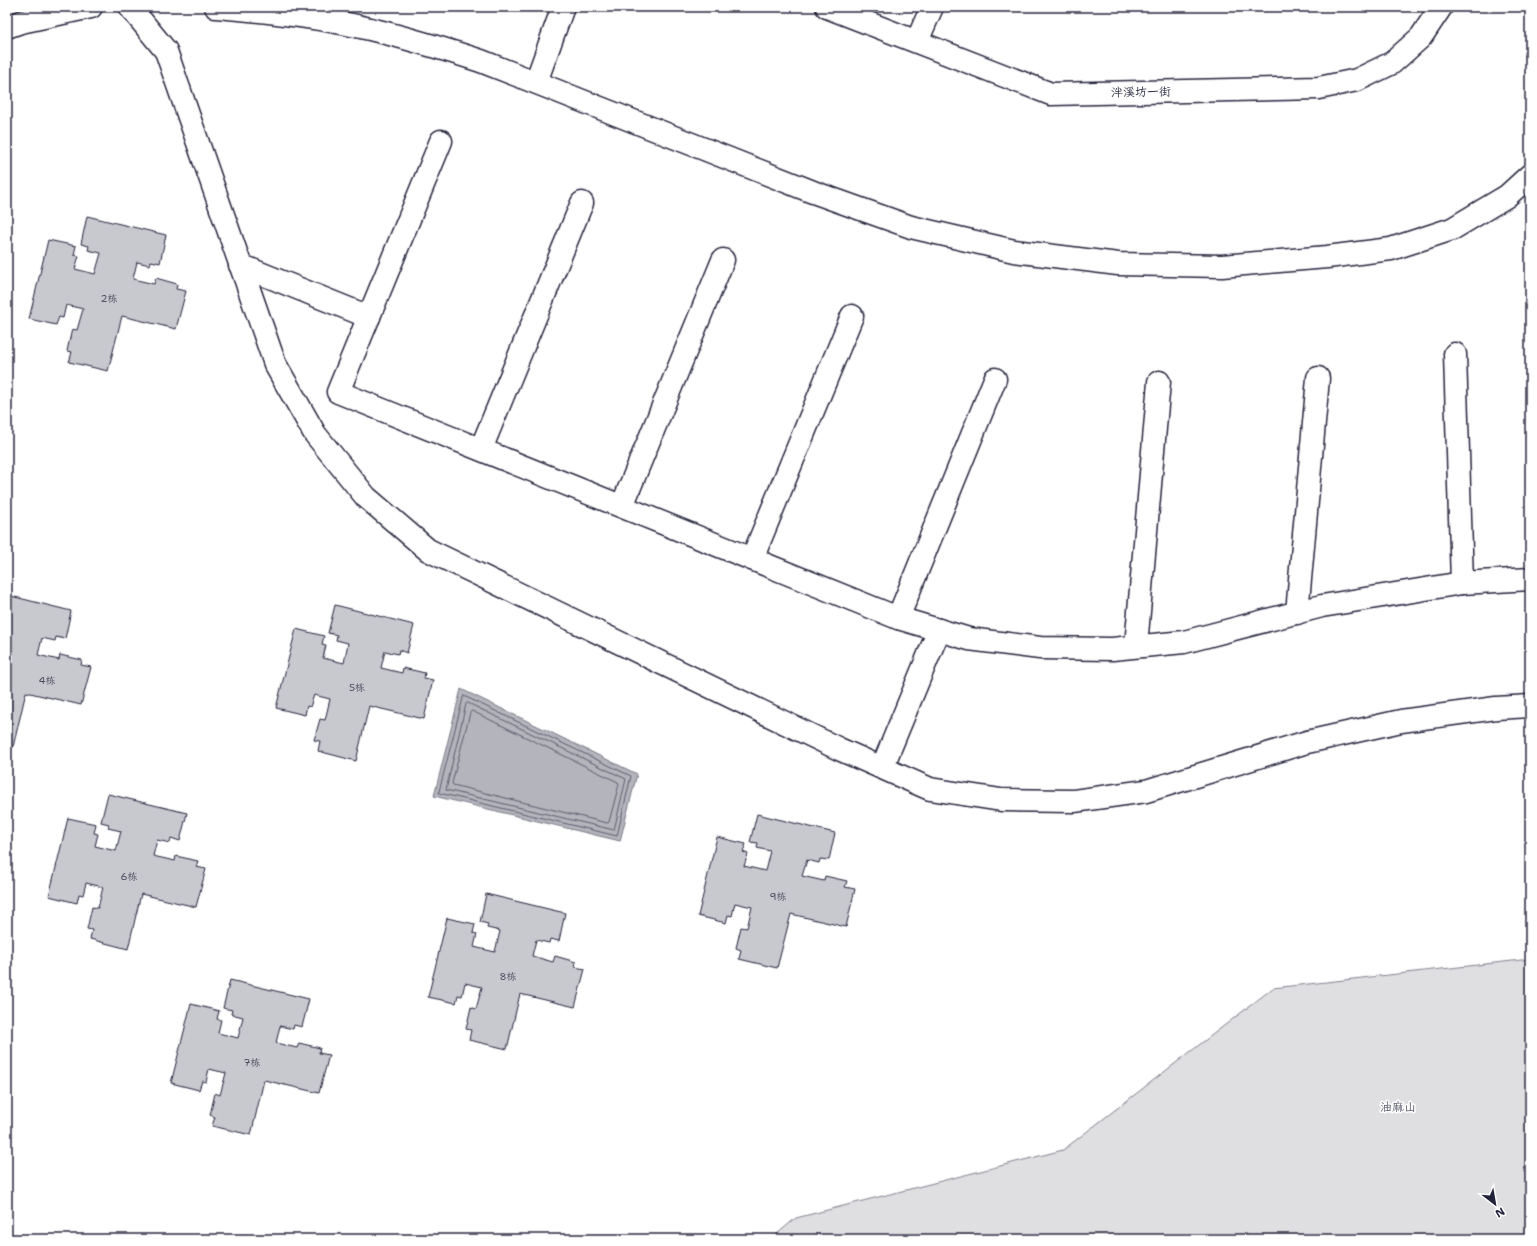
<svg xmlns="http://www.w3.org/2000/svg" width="1537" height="1246" font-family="'Shantell Sans','LXGW WenKai TC',sans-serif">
	<rect width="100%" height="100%" fill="#fff"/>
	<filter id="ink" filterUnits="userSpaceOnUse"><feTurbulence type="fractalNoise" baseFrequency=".025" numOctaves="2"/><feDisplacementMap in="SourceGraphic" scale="8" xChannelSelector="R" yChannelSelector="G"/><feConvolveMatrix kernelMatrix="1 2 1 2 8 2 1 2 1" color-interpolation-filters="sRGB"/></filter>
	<g filter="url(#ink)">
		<polygon fill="#dfdfe2" stroke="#80808e" points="1530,959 1530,1239 771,1239 796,1218 1063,1150 1273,988"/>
		<polygon fill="#b4b4bc" stroke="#7a7a88" points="461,689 637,774 620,841 434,796"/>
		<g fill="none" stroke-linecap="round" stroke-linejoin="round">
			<g stroke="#5c5c6f" stroke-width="1">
				<polygon points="464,696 631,776 617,836 439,793"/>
				<polygon points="468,703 626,779 614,830 446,790 466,704"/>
				<polygon points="472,711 618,782 619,784 609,822 607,823 453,785 452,783 470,713"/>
			</g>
		</g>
		<g fill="#c8c8cf" stroke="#22223b">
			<polygon points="87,216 166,235 160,263 151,261 150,265 137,262 133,279 154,284 156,278 177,284 176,289 186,291 176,329 122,316 108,371 69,362 72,352 67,351 72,329 77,330 83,309 66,305 63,318 59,317 56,325 29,319 48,240 76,246 74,255 79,256 75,269 95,274 101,253 88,250 89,246 81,244"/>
			<polygon points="7,595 71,611 65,639 56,637 55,641 42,638 38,655 59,660 60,655 82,660 81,665 91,667 81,705 26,692 13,747 7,746"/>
			<polygon points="335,605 414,625 407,653 399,650 398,654 385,651 381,668 402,673 403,668 425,673 424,678 433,680 424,719 369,706 356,761 318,751 320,741 314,740 320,719 325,720 330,699 314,695 310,707 307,706 305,715 276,708 296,629 324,636 322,644 326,645 323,658 344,663 348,643 336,640 337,635 328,633"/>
			<polygon points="108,794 187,813 180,841 171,838 170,843 157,840 153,856 175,861 176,856 198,861 196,867 206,869 196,907 141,894 128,949 90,939 92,930 87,929 92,907 98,908 103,887 86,883 83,895 79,894 77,903 49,896 68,818 96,824 94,833 98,834 95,846 116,851 121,831 108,828 109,824 101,822"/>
			<polygon points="757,814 835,833 829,860 820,859 819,863 807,860 802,876 824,881 825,876 847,881 845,887 855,889 846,927 791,914 777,968 739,959 741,950 736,948 741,927 747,928 752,907 735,903 732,916 728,915 726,923 698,916 717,837 746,844 743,852 748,854 744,866 765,871 770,851 757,848 758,843 750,842"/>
			<polygon points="486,894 565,913 559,941 550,939 549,943 536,940 532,956 553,962 555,956 576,962 575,967 585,969 575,1007 520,994 507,1049 469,1040 471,1030 466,1029 471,1007 476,1009 482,987 465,983 462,996 458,995 456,1003 428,997 447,918 475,924 473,933 477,934 474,947 495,952 500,931 487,928 488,924 480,922"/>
			<polygon points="230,980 309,999 302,1027 294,1025 293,1029 280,1026 276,1043 297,1048 299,1043 320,1048 319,1053 329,1055 319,1093 264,1080 251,1135 212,1126 215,1117 210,1115 215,1093 220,1095 226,1073 209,1069 206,1082 202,1081 199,1090 171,1083 191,1004 219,1011 217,1019 221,1020 218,1033 238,1038 243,1017 231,1014 232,1010 223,1008"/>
		</g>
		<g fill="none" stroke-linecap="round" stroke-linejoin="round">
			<g stroke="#22223b" stroke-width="25">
				<g id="minor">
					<polyline points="130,7 166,51 275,364 315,434 366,497 428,550 839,749 930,789 1001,800 1074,801 1146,791 1307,742 1401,721 1496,708 1530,706"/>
					<path d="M216 7C268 11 319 17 370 29 407 38 444 49 481 61L813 192 911 227 1014 251 1118 264 1222 266 1327 257 1391 249 1452 229 1507 196 1530 175"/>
					<polyline points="827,7 1051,94 1319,88 1357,80 1392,63 1421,37 1441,7"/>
					<polyline points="7,27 21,22 91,7"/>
					<polyline points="917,41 932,7"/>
					<polyline points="536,82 563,7"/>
					<polyline points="441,141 338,392 898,618 969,639 1040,648 1112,649 1184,642 1322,606 1462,583 1530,579"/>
					<polyline points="240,265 369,317"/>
					<polyline points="1455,354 1462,583"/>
					<polyline points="481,449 582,203"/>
					<polyline points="622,506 723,260"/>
					<polyline points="752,559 852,316"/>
					<polyline points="1297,613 1318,378"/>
					<polyline points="898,618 995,379"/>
					<polyline points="1136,646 1159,382"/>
					<polyline points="882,768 939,630"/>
				</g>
			</g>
			<use href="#minor" stroke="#fff" stroke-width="22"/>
		</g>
	</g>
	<g text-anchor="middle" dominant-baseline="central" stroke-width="3" stroke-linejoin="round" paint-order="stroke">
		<g font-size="10" fill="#4c4c60">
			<text x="109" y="298">2栋</text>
			<text x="47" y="680">4栋</text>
			<text x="357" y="687">5栋</text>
			<text x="129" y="876">6栋</text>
			<text x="778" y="896">9栋</text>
			<text x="508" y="976">8栋</text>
			<text x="252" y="1062">7栋</text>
		</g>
		<g font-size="12" fill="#22223b" stroke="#fff">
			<text transform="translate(1141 92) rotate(-1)">泮溪坊一街</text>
		</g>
		<g font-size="12" fill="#5b5b6d" stroke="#fff">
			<text x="1398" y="1107">油麻山</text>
		</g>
	</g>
	<rect width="1537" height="1246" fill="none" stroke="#fff" stroke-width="24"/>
	<rect x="12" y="12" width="1513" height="1222" fill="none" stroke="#22223b" stroke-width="1.5" filter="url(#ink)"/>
	<g transform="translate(1495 1204) rotate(149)" stroke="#ffffff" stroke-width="3" paint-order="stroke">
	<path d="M0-3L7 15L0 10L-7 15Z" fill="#22223b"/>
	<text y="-6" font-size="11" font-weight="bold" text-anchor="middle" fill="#22223b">N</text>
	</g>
</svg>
